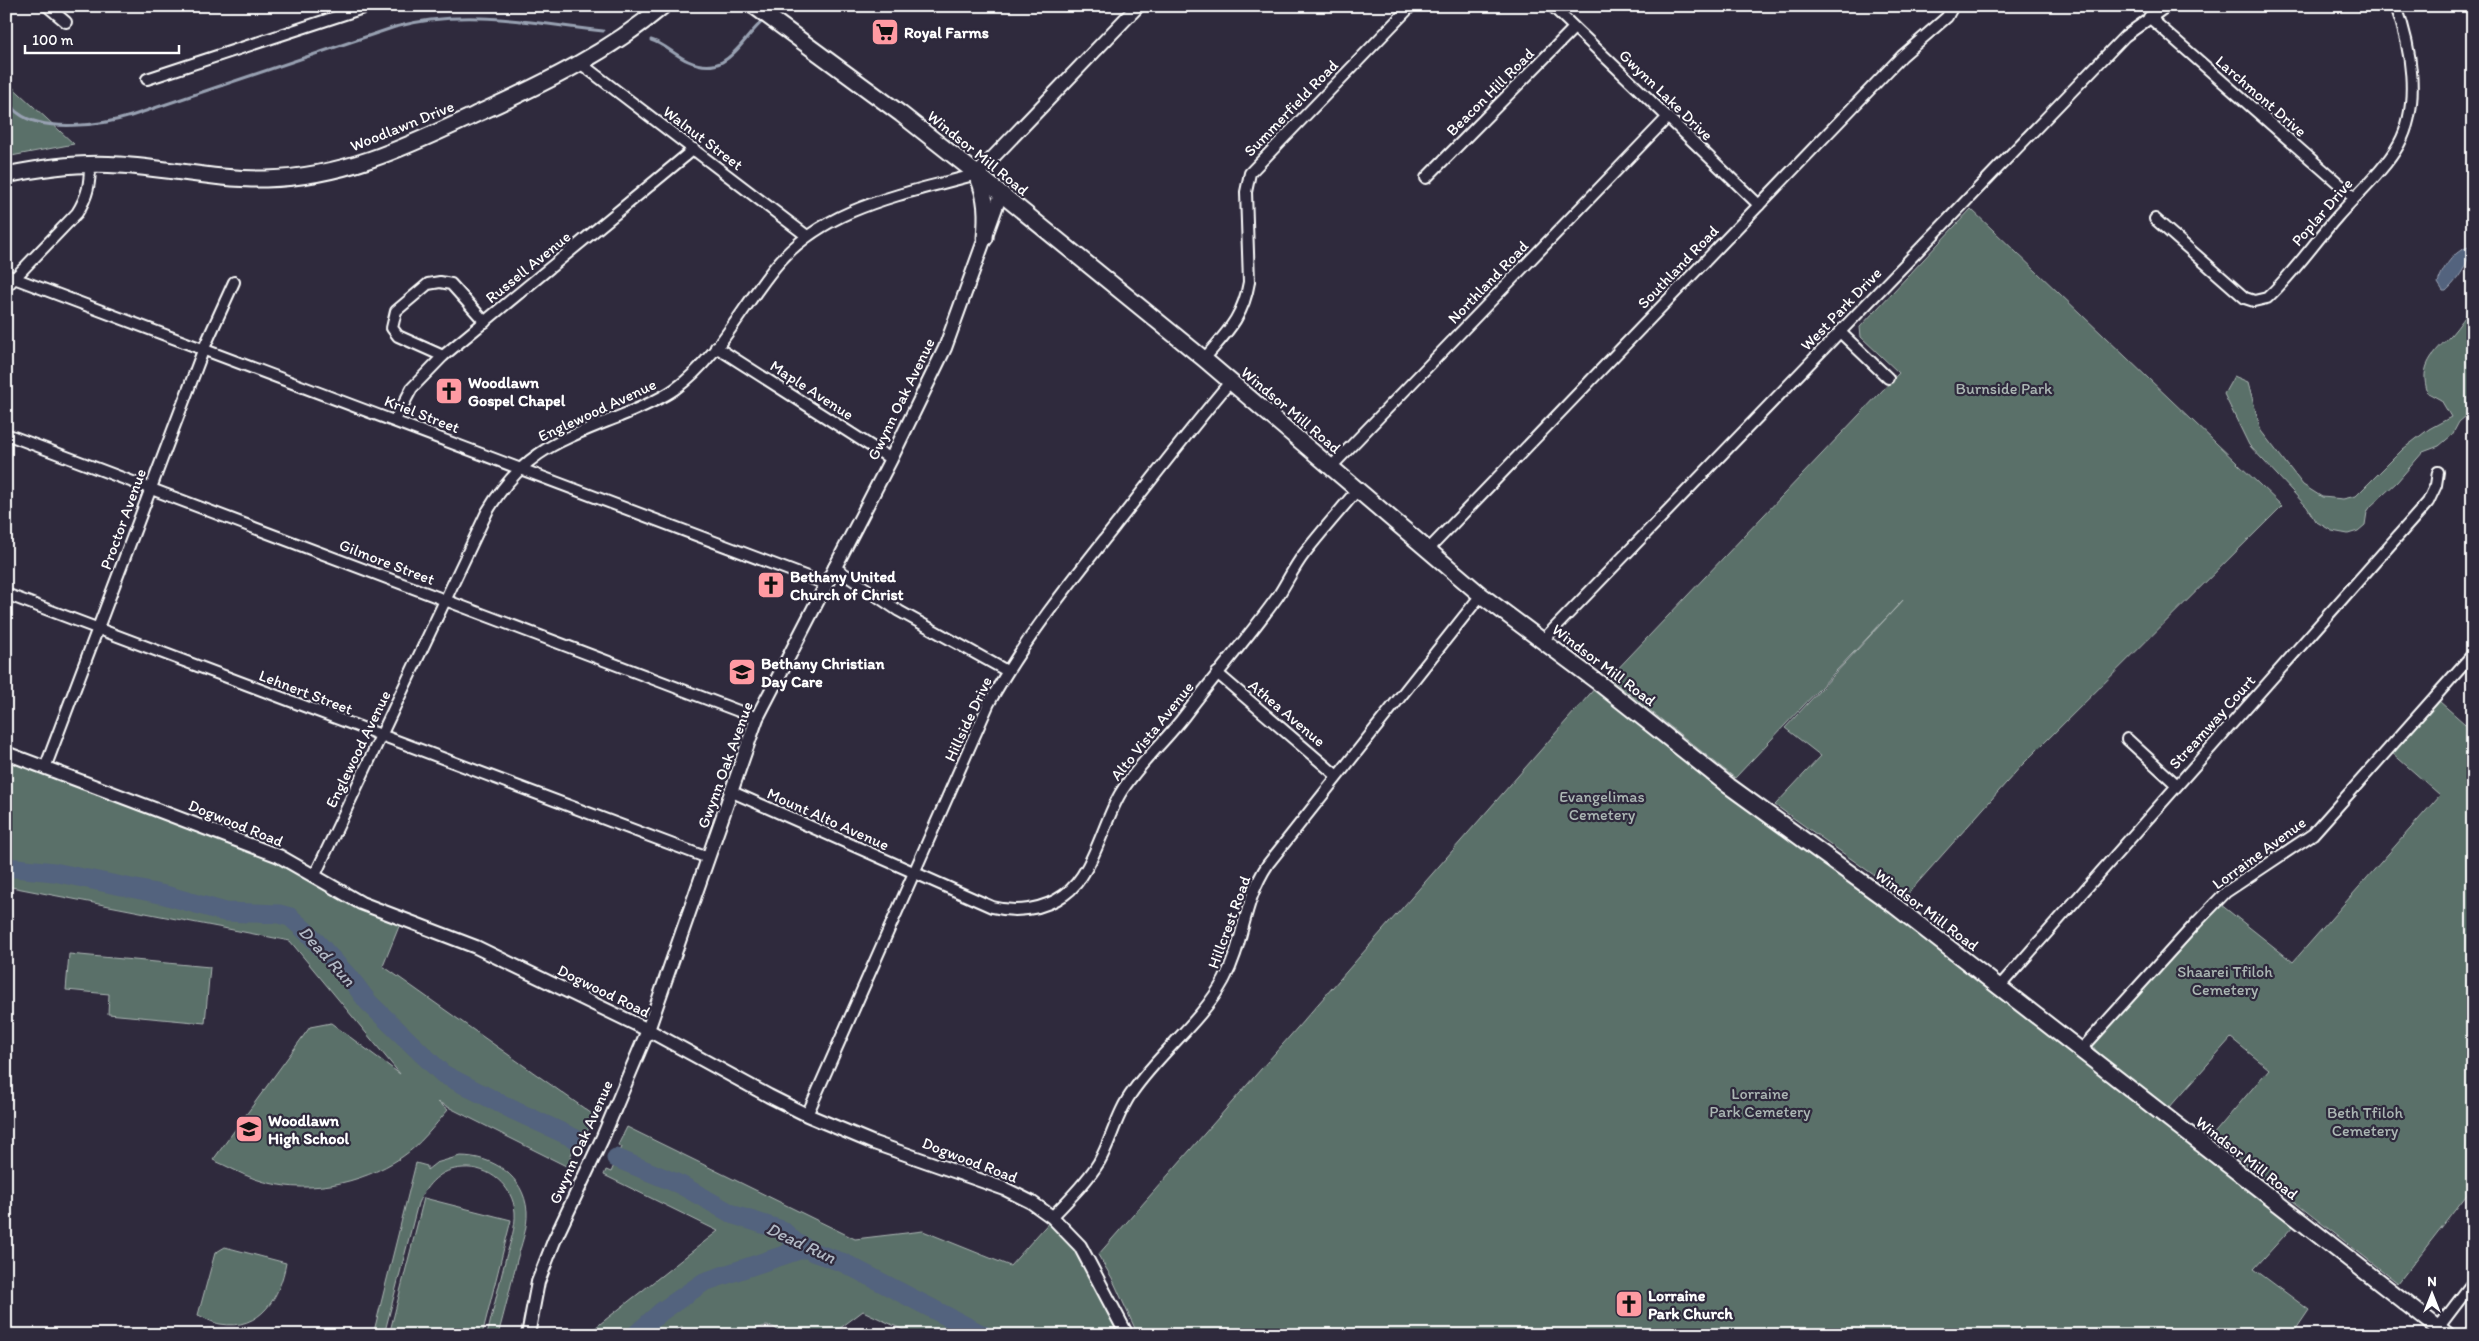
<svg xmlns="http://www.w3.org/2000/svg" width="2479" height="1341" font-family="Itim,sans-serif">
	<rect width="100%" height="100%" fill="#2f2a3d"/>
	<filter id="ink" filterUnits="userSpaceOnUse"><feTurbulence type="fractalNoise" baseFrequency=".02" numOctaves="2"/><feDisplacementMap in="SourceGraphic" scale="10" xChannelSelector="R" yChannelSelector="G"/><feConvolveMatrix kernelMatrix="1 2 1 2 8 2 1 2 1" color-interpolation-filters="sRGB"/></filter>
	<g filter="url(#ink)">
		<g fill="#5a6f69" stroke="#acb7b4">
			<polygon points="6,81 74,144 6,157"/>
			<polygon points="1971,209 2282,506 2022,765 1905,897 1775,805 1821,756 1785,728 1904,599 1735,778 1609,678 1899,373 1861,337 1860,327"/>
			<path d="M2473 306V410L2459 422 2452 435 2439 446 2423 452 2397 482 2371 506 2367 512 2365 525 2358 531 2348 534 2332 531 2315 521 2307 507 2249 445 2224 394 2234 376 2248 382 2261 431 2303 485 2322 497 2343 499 2356 496 2403 449 2429 429 2451 417 2441 400 2428 393C2418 365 2434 353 2451 335 2459 326 2466 315 2473 306Z"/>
			<polygon points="1596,687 1892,910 2295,1224 2254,1269 2309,1310 2292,1335 1138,1335 1112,1278 1098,1255"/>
			<polygon points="2439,701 2473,731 2473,1187 2398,1283 2211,1137 2269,1069 2231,1038 2168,1109 2099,1056 2092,1044 2220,904 2293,962 2440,795 2391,752"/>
			<path d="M6 756 284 861 402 919 383 966 595 1116 586 1134 581 1133 570 1157 574 1160 570 1168 438 1102 448 1110C434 1126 420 1145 402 1157 360 1185 304 1196 255 1179 241 1174 227 1166 213 1160L310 1027 331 1023 400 1074 290 941 6 886Z"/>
			<polygon points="69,954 210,967 205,1023 108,1014 109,994 66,990"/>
			<polygon points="627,1127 855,1239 923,1231 1010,1266 1052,1219 1089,1260 1129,1335 914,1335 863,1311 831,1335 786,1335 773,1327 766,1326 758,1328 750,1335 683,1335 682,1326 671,1335 586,1335 718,1231 604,1175 606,1170 611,1172 622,1147 618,1145"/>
			<path d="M460 1156C493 1156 524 1176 527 1211 528 1228 521 1245 517 1260 511 1285 505 1310 498 1335H487C493 1309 500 1283 506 1257 510 1243 516 1227 515 1212 513 1186 489 1166 463 1168 440 1169 427 1184 418 1203L384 1335H373L416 1163 427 1166V1170L436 1163Z"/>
			<polygon points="424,1198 511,1220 482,1335 389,1335"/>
			<path d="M225 1247 286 1263C280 1297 261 1331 220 1324 213 1323 205 1318 198 1315L215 1253Z"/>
		</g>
		<path fill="#53637e" stroke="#98a1b2" d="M2469 247C2472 261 2456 282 2446 291H2443L2438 283C2442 269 2454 250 2469 247Z"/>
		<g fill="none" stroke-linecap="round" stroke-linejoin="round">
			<g stroke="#98a1b2" stroke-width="3">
				<polyline points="775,15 805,6"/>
				<path d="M651 40C664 44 675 55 688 61 729 79 739 40 765 19"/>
				<path d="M6 98C10 103 13 110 18 113 43 133 103 125 131 116L395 27C464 8 533 23 603 31"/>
			</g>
			<g stroke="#53637e" stroke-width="19">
				<polyline points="6,867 54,872 165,895 225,912 279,914 290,917 309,934 353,982 368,1002 443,1074 511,1109 576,1139"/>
				<polyline points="616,1158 681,1185 734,1215 782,1230 795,1242 813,1252 844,1263 983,1335"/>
				<polyline points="635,1335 662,1311 704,1282 805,1248"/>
			</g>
			<g stroke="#fff" stroke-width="14">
				<g id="minor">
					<polyline points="47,6 66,22"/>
					<polyline points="1552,6 1759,205"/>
					<polyline points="2149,17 2354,197"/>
					<polyline points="580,63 807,236"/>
					<polyline points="147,79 369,6"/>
					<polyline points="1426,178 1574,28"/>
					<path d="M2155 219 2245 298 2254 301 2267 298C2293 274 2314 243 2337 217 2357 194 2384 171 2399 144 2421 104 2411 47 2396 6"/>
					<polyline points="6,275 826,584"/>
					<path d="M6 287 77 213C88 196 90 183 90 164"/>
					<polyline points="1840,332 1888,378"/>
					<polyline points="716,347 891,459"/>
					<polyline points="443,356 398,336 392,328 396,311 428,284 440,282 451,284 485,322"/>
					<path d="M1204 359C1226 333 1243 318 1249 282L1246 192 1250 173 1411 6"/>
					<polyline points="395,420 412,388 443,356 694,149"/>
					<polyline points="6,434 757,718"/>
					<polyline points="1331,467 1667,118"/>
					<polyline points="1427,551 1902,56 1947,17 1953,6"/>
					<polyline points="834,567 899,611 1007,671"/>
					<polyline points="6,594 708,858"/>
					<polyline points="1542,641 2125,36 2167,6"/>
					<polyline points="1217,673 1337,776"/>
					<polyline points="2127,739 2177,785"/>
					<polyline points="45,768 204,348 234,282"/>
					<path d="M730 791 992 907C1016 913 1043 910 1064 895 1093 875 1103 823 1120 794 1138 764 1165 742 1185 715 1215 675 1249 637 1278 596 1287 582 1294 567 1304 554 1321 532 1340 511 1357 490"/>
					<path d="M314 877 487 512C523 452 556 442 618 417 637 409 658 401 675 389 718 358 742 307 775 267 825 206 905 194 977 174"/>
					<polyline points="1999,987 2428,502 2436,485 2438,472"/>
					<polyline points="2080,1051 2196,923 2226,892 2313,834 2473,654"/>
					<path d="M807 1115 989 703C1026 637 1072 580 1119 521 1156 474 1192 427 1230 382"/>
					<path d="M1052 1217C1068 1200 1087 1182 1099 1162 1112 1139 1117 1112 1133 1091 1160 1052 1201 1022 1224 980 1245 941 1242 903 1268 864L1481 595"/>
					<polyline points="2438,1328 2473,1282"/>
				</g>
			</g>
			<g stroke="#fff" stroke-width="16">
				<g id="tertiary">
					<polyline points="977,174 1138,6"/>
					<polyline points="6,753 279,856 361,903 476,947 648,1030 769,1096 807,1115 874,1143 1005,1189 1031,1202 1052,1217 1080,1246 1127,1335"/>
					<polyline points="528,1335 538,1282 554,1241 602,1139 648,1030 757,718 891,459 945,348 1001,194"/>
				</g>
			</g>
			<g stroke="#fff" stroke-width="19">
				<g id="secondary">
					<polyline points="754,6 901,114 977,174 1204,359 1481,595 1599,683 1729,786 1895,906 2447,1335"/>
					<path d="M6 175C44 167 80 162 119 165 168 168 216 180 266 179 346 177 410 145 481 112 545 83 609 52 663 6"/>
					<path d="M978 177C987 199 987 215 985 238"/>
				</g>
			</g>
			<use href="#minor" stroke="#2f2a3d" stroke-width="10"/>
			<use href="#tertiary" stroke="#2f2a3d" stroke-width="12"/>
			<use href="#secondary" stroke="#2f2a3d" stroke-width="15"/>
		</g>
	</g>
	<defs>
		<g id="supermarket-square" transform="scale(1.4375)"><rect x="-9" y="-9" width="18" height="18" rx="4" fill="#ff9aa2" stroke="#2f2a3d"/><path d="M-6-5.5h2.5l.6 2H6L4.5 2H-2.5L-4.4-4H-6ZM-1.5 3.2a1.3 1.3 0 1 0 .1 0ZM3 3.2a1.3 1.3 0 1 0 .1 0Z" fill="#111"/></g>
		<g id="church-square" transform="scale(1.4375)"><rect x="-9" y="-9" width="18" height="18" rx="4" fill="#ff9aa2" stroke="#2f2a3d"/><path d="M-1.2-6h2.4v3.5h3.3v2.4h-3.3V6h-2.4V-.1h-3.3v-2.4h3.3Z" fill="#111"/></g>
		<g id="school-square" transform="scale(1.4375)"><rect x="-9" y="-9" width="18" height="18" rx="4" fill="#ff9aa2" stroke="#2f2a3d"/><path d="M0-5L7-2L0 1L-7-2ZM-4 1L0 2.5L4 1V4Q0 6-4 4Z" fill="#111"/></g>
	</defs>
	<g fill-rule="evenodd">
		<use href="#supermarket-square" x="885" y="32"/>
		<use href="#church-square" x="449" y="391"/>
		<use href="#church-square" x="771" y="585"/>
		<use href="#school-square" x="742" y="672"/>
		<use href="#school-square" x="249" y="1129"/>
		<use href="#church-square" x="1629" y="1304"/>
	</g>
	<g text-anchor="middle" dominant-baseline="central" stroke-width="4.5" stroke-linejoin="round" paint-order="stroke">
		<g font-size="16" font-weight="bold" fill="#fff" stroke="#2f2a3d" text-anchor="start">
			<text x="904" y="32">Royal Farms</text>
			<text x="468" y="382">Woodlawn<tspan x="468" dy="18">Gospel Chapel</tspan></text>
			<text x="790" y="576">Bethany United<tspan x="790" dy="18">Church of Christ</tspan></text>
			<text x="761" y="663">Bethany Christian<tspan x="761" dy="18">Day Care</tspan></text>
			<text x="268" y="1120">Woodlawn<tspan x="268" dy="18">High School</tspan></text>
			<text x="1648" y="1295">Lorraine<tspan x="1648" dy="18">Park Church</tspan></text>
		</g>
		<g font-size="16" fill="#fff" stroke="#2f2a3d">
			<text transform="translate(1490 92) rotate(-45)">Beacon Hill Road</text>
			<text transform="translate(1666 95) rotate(44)">Gwynn Lake Drive</text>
			<text transform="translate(2261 96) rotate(41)">Larchmont Drive</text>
			<text transform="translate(1291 108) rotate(-46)">Summerfield Road</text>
			<text transform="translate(402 126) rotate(-22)">Woodlawn Drive</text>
			<text transform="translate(703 138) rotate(37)">Walnut Street</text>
			<text transform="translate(978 153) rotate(39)">Windsor Mill Road</text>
			<text transform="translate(2322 212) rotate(-49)">Poplar Drive</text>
			<text transform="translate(528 267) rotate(-39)">Russell Avenue</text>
			<text transform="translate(1678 267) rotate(-46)">Southland Road</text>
			<text transform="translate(1488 282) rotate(-46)">Northland Road</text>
			<text transform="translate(1841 309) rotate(-46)">West Park Drive</text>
			<text transform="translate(812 390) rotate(33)">Maple Avenue</text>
			<text transform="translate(901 399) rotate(-64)">Gwynn Oak Avenue</text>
			<text transform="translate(597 410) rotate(-25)">Englewood Avenue</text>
			<text transform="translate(1291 410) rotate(40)">Windsor Mill Road</text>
			<text transform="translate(422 414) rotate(21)">Kriel Street</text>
			<text transform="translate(123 519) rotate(-70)">Proctor Avenue</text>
			<text transform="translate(387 562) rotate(21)">Gilmore Street</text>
			<text transform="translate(1604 665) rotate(37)">Windsor Mill Road</text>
			<text transform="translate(306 692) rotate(21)">Lehnert Street</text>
			<text transform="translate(1287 713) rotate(40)">Athea Avenue</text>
			<text transform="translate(968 719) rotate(-65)">Hillside Drive</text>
			<text transform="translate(2212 722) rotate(-48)">Streamway Court</text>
			<text transform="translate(1152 731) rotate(-51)">Alto Vista Avenue</text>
			<text transform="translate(358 749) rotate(-64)">Englewood Avenue</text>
			<text transform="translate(725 765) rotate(-70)">Gwynn Oak Avenue</text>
			<text transform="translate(828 819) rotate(24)">Mount Alto Avenue</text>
			<text transform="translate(236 823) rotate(22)">Dogwood Road</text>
			<text transform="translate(2259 853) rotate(-36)">Lorraine Avenue</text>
			<text transform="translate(1927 910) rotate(37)">Windsor Mill Road</text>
			<text transform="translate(1229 922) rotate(-70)">Hillcrest Road</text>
			<text transform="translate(604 991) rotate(26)">Dogwood Road</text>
			<text transform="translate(581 1142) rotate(-66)">Gwynn Oak Avenue</text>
			<text transform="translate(2247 1158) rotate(38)">Windsor Mill Road</text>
			<text transform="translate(970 1160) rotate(21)">Dogwood Road</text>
		</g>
		<g font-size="16" fill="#acb7b4" stroke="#2f2a3d">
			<text x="2004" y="388">Burnside Park</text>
			<text x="1602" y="796">Evangelimas<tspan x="1602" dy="18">Cemetery</tspan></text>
			<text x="2225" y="971">Shaarei Tfiloh<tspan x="2225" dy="18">Cemetery</tspan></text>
			<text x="1760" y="1093">Lorraine<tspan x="1760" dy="18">Park Cemetery</tspan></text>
			<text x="2365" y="1112">Beth Tfiloh<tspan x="2365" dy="18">Cemetery</tspan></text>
		</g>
		<g font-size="18" font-style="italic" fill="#b2b9c5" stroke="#2f2a3d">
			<text transform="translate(327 956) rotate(48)">Dead Run</text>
			<text transform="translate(801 1243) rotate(25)">Dead Run</text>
		</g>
	</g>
	<rect width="2479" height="1341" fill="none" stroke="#2f2a3d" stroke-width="25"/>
	<rect x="12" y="12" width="2454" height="1316" fill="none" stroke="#fff" stroke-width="2" filter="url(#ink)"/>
	<g transform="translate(2432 1294)" stroke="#2f2a3d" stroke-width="4" paint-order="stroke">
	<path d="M0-4L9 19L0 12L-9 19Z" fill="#ffffff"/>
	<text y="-8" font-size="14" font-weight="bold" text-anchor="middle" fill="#ffffff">N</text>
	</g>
	<path d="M25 45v8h154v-8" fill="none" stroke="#ffffff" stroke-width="2.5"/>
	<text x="32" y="45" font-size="15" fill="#ffffff" stroke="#2f2a3d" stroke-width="4" paint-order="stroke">100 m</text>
</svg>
